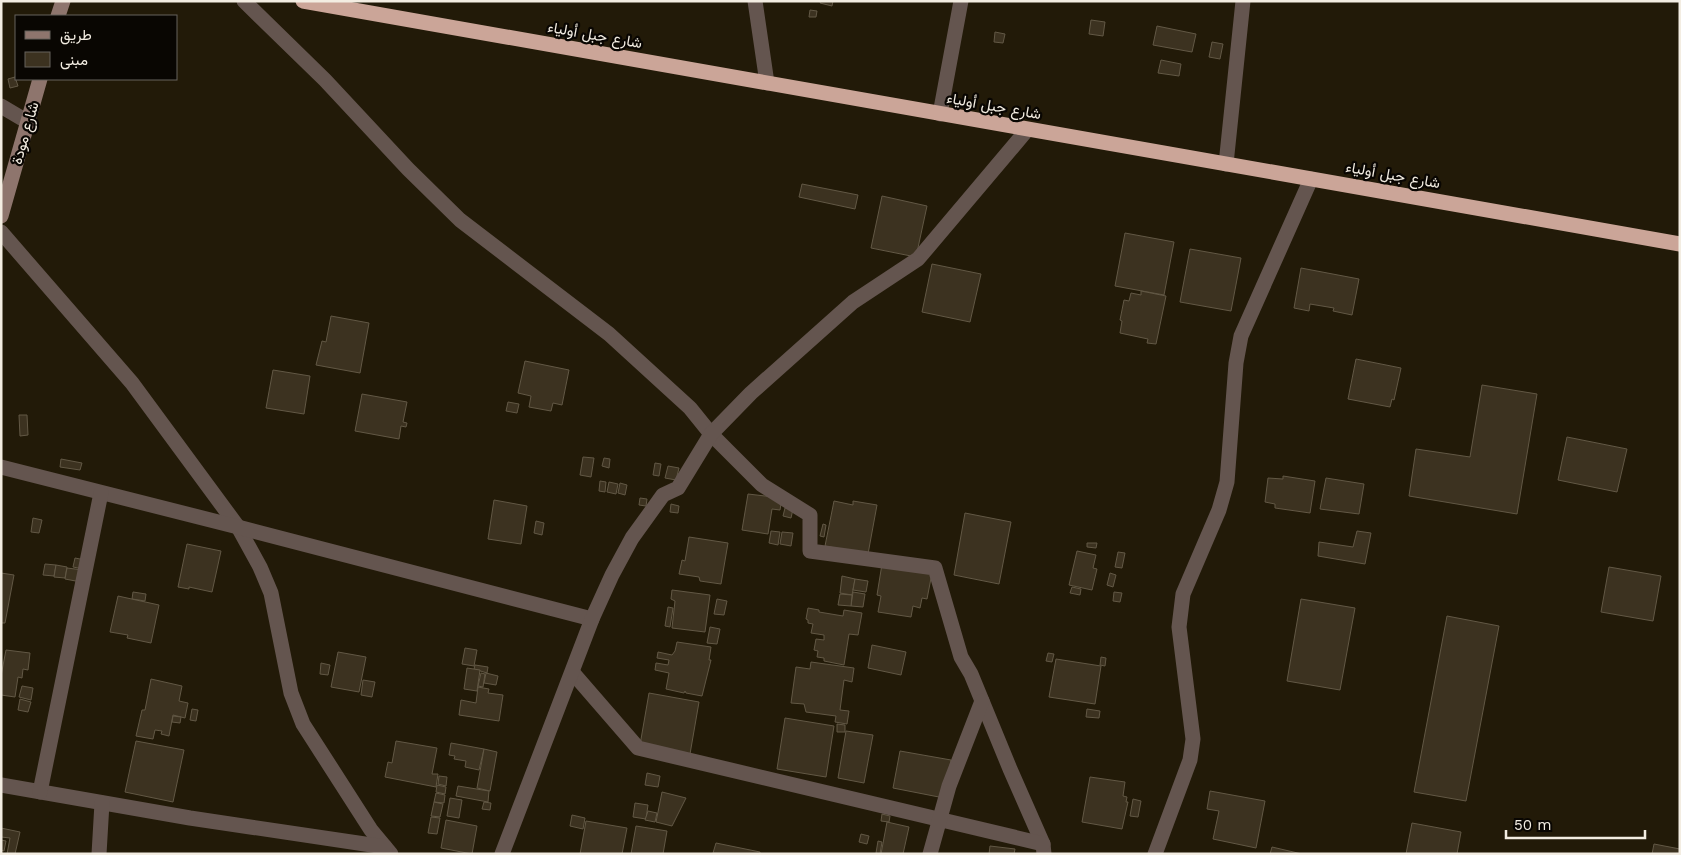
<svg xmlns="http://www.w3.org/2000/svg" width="1681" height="855" font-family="'Work Sans',Vazirmatn,sans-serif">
	<rect width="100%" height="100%" fill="#221a08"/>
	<g fill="#3c3220" stroke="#625845">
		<polygon points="821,1 833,1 832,6 820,3"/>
		<polygon points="810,10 817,11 816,17 809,17"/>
		<polygon points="1091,20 1105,22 1103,36 1089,34"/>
		<polygon points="1157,26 1196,34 1192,52 1153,45"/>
		<polygon points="995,32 1005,34 1003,43 994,42"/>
		<polygon points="1212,42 1223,44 1220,59 1209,57"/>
		<polygon points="1161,60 1181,64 1179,76 1158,73"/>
		<polygon points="15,77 18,86 10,88 8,79"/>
		<polygon points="802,184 858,195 855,209 799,197"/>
		<polygon points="882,196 927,206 916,257 871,248"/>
		<polygon points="1125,233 1174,242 1164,295 1115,286"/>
		<polygon points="1190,249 1241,258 1231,311 1180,302"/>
		<polygon points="932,264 981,274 970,322 922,312"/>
		<polygon points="1301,268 1359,279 1352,315 1333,311 1334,308 1310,304 1309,311 1294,308"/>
		<polygon points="1141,291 1166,296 1156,344 1147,343 1148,339 1120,333 1122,321 1120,320 1124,300 1129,301 1131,293 1141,295"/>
		<polygon points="331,316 369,323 360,373 316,365 322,341 326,342"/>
		<polygon points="1356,359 1401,368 1394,400 1392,399 1390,407 1348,399"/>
		<polygon points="525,361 569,370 562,405 553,403 551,411 529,407 531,396 518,393"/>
		<polygon points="273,370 310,376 304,414 266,408"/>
		<polygon points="1482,385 1537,394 1517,514 1409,496 1416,449 1470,457"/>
		<polygon points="362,394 407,402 403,422 407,423 406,427 401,426 399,439 355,431"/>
		<polygon points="508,402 519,404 517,413 506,411"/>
		<polygon points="19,415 27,415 28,435 20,436"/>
		<polygon points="1567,437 1627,449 1617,492 1558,480"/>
		<polygon points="583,457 594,458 591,477 580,475"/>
		<polygon points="604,458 610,459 609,468 602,466"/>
		<polygon points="61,459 82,463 80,470 60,467"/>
		<polygon points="655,463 661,464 659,476 653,475"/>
		<polygon points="668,466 679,468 676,480 665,478"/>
		<polygon points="1283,476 1315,481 1310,513 1275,508 1275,504 1265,502 1268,478 1283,479"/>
		<polygon points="1326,478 1364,484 1359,514 1320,509"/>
		<polygon points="600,481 606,482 605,492 599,491"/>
		<polygon points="609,482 618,484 616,494 607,492"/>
		<polygon points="620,483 627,485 625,495 618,493"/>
		<polygon points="748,494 782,498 780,510 772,509 768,534 742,530"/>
		<polygon points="640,498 647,499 646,506 639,505"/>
		<polygon points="494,500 527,506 521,544 488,539"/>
		<polygon points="834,501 853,505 853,501 877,505 868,554 825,546"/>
		<polygon points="671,504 679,506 678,513 670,512"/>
		<polygon points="785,508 793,509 791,518 783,516"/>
		<polygon points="965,513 1011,522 999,584 954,575"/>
		<polygon points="33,518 42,520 39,533 31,532"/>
		<polygon points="536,521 544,523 542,535 534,533"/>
		<polygon points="823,524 826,525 824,537 820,536"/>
		<polygon points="771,531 780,532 778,545 769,543"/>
		<polygon points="1357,531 1371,533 1365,564 1318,556 1319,542 1353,547"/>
		<polygon points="782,532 793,533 791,546 780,544"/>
		<polygon points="689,537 728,543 721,584 700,581 699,577 679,574 682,560 685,561"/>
		<polygon points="1087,543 1097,543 1096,548 1087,547"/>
		<polygon points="187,544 221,551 212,592 189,587 189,589 178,587"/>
		<polygon points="1077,551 1096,555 1093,568 1097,569 1092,590 1069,585"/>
		<polygon points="1118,552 1125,553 1122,568 1115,567"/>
		<polygon points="75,558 85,560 83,569 73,567"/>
		<polygon points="45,564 56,565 54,576 43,575"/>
		<polygon points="882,564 932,573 927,599 922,598 920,608 913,606 911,617 878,612 881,596 877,595"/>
		<polygon points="56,565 67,567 65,578 54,577"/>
		<polygon points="1609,567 1661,576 1653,621 1601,612"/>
		<polygon points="67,568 83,570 81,582 65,579"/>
		<polygon points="1,573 14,575 5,623 1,623"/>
		<polygon points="1110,573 1116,575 1113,587 1107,585"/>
		<polygon points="842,576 855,579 852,595 840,593"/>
		<polygon points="855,579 868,581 866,592 853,590"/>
		<polygon points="1072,587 1081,589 1080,595 1070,593"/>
		<polygon points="672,590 710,595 705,632 672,628 675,601 671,599"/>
		<polygon points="133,592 146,594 145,601 132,599"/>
		<polygon points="853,592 865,594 863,607 851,606"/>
		<polygon points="1114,592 1122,593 1120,602 1113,601"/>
		<polygon points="840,594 852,595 851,606 838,605"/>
		<polygon points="118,596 159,605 151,643 127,638 128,635 110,632"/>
		<polygon points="717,599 727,601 724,615 714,614"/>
		<polygon points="1301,599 1355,608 1340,690 1287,681"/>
		<polygon points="668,607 673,608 670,627 665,626"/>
		<polygon points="808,608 819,610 819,612 843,616 844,610 862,613 858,635 849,634 844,665 824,661 824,658 817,657 818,651 814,650 816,639 824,640 824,635 811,633 813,624 808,623 808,620 806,619"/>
		<polygon points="1447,616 1499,626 1466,801 1414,792"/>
		<polygon points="710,627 720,629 717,644 707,643"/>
		<polygon points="677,642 711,647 709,660 711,660 702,696 686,693 685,691 684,693 666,689 669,673 655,670 656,663 668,665 669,660 657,658 658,652 672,655 675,651"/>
		<polygon points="872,645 906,652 901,675 868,668"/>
		<polygon points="465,648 477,650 474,666 462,664"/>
		<polygon points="6,650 30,653 28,670 23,669 22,678 18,677 15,697 1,695 1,676"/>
		<polygon points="338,652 366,657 359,692 331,687"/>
		<polygon points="1048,653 1054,654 1052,662 1046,661"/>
		<polygon points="1101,657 1106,658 1105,666 1100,665"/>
		<polygon points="1056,659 1101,666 1095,704 1049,697"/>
		<polygon points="811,662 854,668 852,682 844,680 840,710 849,711 847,724 835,722 836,716 806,712 804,704 791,703 796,667 810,669"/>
		<polygon points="321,663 330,665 328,675 320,674"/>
		<polygon points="475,665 488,667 487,673 474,669"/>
		<polygon points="467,668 480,670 477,691 464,689"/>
		<polygon points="481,673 485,674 483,687 478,686"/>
		<polygon points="486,673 498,676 496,685 484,683"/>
		<polygon points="151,679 182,686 179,701 188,703 185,718 173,715 169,736 161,734 162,731 155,730 153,739 136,736 142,710 145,710"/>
		<polygon points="363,680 375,682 372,697 361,695"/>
		<polygon points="22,686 33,688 31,700 19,697"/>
		<polygon points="478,687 489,689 488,693 503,695 499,721 459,715 461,700 476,703"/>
		<polygon points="649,693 699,702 690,754 640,745"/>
		<polygon points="20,699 31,702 28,712 18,710"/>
		<polygon points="192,709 198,710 196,721 190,720"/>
		<polygon points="1087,709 1100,711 1099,718 1086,717"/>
		<polygon points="173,716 181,717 180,723 172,722"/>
		<polygon points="785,718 834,726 826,777 777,769"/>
		<polygon points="837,724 845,725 845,732 837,732"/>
		<polygon points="846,731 873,735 864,783 838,778"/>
		<polygon points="136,741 184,750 173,802 125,792"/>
		<polygon points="396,741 437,748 432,774 438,774 436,787 385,777 388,762 392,763"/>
		<polygon points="451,743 484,749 479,770 465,767 466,761 454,759 455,756 449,755"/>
		<polygon points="484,749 497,752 490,791 477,788"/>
		<polygon points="900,751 951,760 944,798 893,788"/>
		<polygon points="647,773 660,776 658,787 645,785"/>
		<polygon points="439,776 447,777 446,786 438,784"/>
		<polygon points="1090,777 1125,782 1123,796 1127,797 1126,802 1128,802 1122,829 1082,822"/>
		<polygon points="437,785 446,787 445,794 436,792"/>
		<polygon points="458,786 489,791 488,802 456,796"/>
		<polygon points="1210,791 1265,801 1256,848 1213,839 1219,811 1207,809"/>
		<polygon points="662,792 686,798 672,826 656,822"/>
		<polygon points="436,793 445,795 444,803 434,802"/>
		<polygon points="450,798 462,800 459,818 447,816"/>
		<polygon points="1133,799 1141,801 1138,817 1130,816"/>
		<polygon points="434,802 443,804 440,817 431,816"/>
		<polygon points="484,802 491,803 490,810 482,809"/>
		<polygon points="635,803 648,805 646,819 633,817"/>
		<polygon points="648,811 657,813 655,822 645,820"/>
		<polygon points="882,814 890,816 889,822 881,821"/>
		<polygon points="572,815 585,818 583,829 570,826"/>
		<polygon points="431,817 440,818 437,834 428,833"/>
		<polygon points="446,820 477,826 472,854 441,848"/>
		<polygon points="586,821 627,828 622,854 580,854"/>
		<polygon points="887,822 909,827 903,854 881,854"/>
		<polygon points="1412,823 1461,832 1457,854 1406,854"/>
		<polygon points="636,826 667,831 663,854 631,854"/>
		<polygon points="1,828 20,832 15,854 7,854 10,838 1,837"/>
		<polygon points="861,834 869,836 867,844 859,842"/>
		<polygon points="1,840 6,841 4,851 1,850"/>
		<polygon points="878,841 882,842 880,854 876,853"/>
		<polygon points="716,843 760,852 760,854 713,853"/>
		<polygon points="1654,844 1680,849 1680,854 1652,854"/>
		<polygon points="990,846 1015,849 1014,854 989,854"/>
		<polygon points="1272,847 1302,854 1270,854"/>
	</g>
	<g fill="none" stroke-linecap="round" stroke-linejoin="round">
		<g stroke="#64554f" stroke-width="15">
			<polyline points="244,1 325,80 408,169 460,220 609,334 690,408 711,434 762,485 810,515 810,551 935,568 961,657 971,674 1010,769 1043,844 1044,854"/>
			<polyline points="755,1 767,83"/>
			<polyline points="1,106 28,122"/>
			<polyline points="940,114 961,1"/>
			<polyline points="1226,164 1243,1"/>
			<polyline points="1,232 132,383 238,527 260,567 271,593 291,693 303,724 371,830 391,854"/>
			<polyline points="1,467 238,527 592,619"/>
			<polyline points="573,673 638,748 1043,844"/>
			<polyline points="1,785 190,818 385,847 385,850"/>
			<polyline points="40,792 101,493"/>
			<polyline points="99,854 102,803"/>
			<polyline points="502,854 592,619 612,575 632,538 663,495 678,488 711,434 751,393 853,302 918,259 1027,130"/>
			<polyline points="930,854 949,786 982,701"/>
			<polyline points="1155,854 1190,760 1193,739 1179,627 1183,594 1219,510 1227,482 1236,363 1241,336 1311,179"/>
		</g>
		<g stroke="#8e756d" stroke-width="15">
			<polyline points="58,16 63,1"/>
			<polyline points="1,216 40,79"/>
		</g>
		<polyline stroke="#cba598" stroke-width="15" points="303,1 1680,244"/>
	</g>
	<g text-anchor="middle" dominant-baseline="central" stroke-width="4.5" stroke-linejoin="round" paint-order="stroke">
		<g font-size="15" fill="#f3ede2" stroke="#090602">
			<text transform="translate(595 35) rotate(10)">شارع جبل أولياء</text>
			<text transform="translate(994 106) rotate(10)">شارع جبل أولياء</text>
			<text transform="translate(25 133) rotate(-74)">شارع مودة</text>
			<text transform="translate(1393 175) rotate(10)">شارع جبل أولياء</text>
		</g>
	</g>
	<rect width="1681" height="855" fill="none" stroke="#f3ede2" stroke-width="5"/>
	<rect x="15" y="15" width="162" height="65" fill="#090602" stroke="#67625c"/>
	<rect x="25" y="31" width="25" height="8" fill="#8e756d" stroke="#67625c"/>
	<text x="60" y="40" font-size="15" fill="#f3ede2">طريق</text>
	<rect x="25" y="52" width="25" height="15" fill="#3c3220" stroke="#67625c"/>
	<text x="60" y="65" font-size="15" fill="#f3ede2">مبنى</text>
	<path d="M1506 830v8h139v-8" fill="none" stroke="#f3ede2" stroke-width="2.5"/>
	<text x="1514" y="830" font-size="15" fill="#f3ede2" stroke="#090602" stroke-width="4" paint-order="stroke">50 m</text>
</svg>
